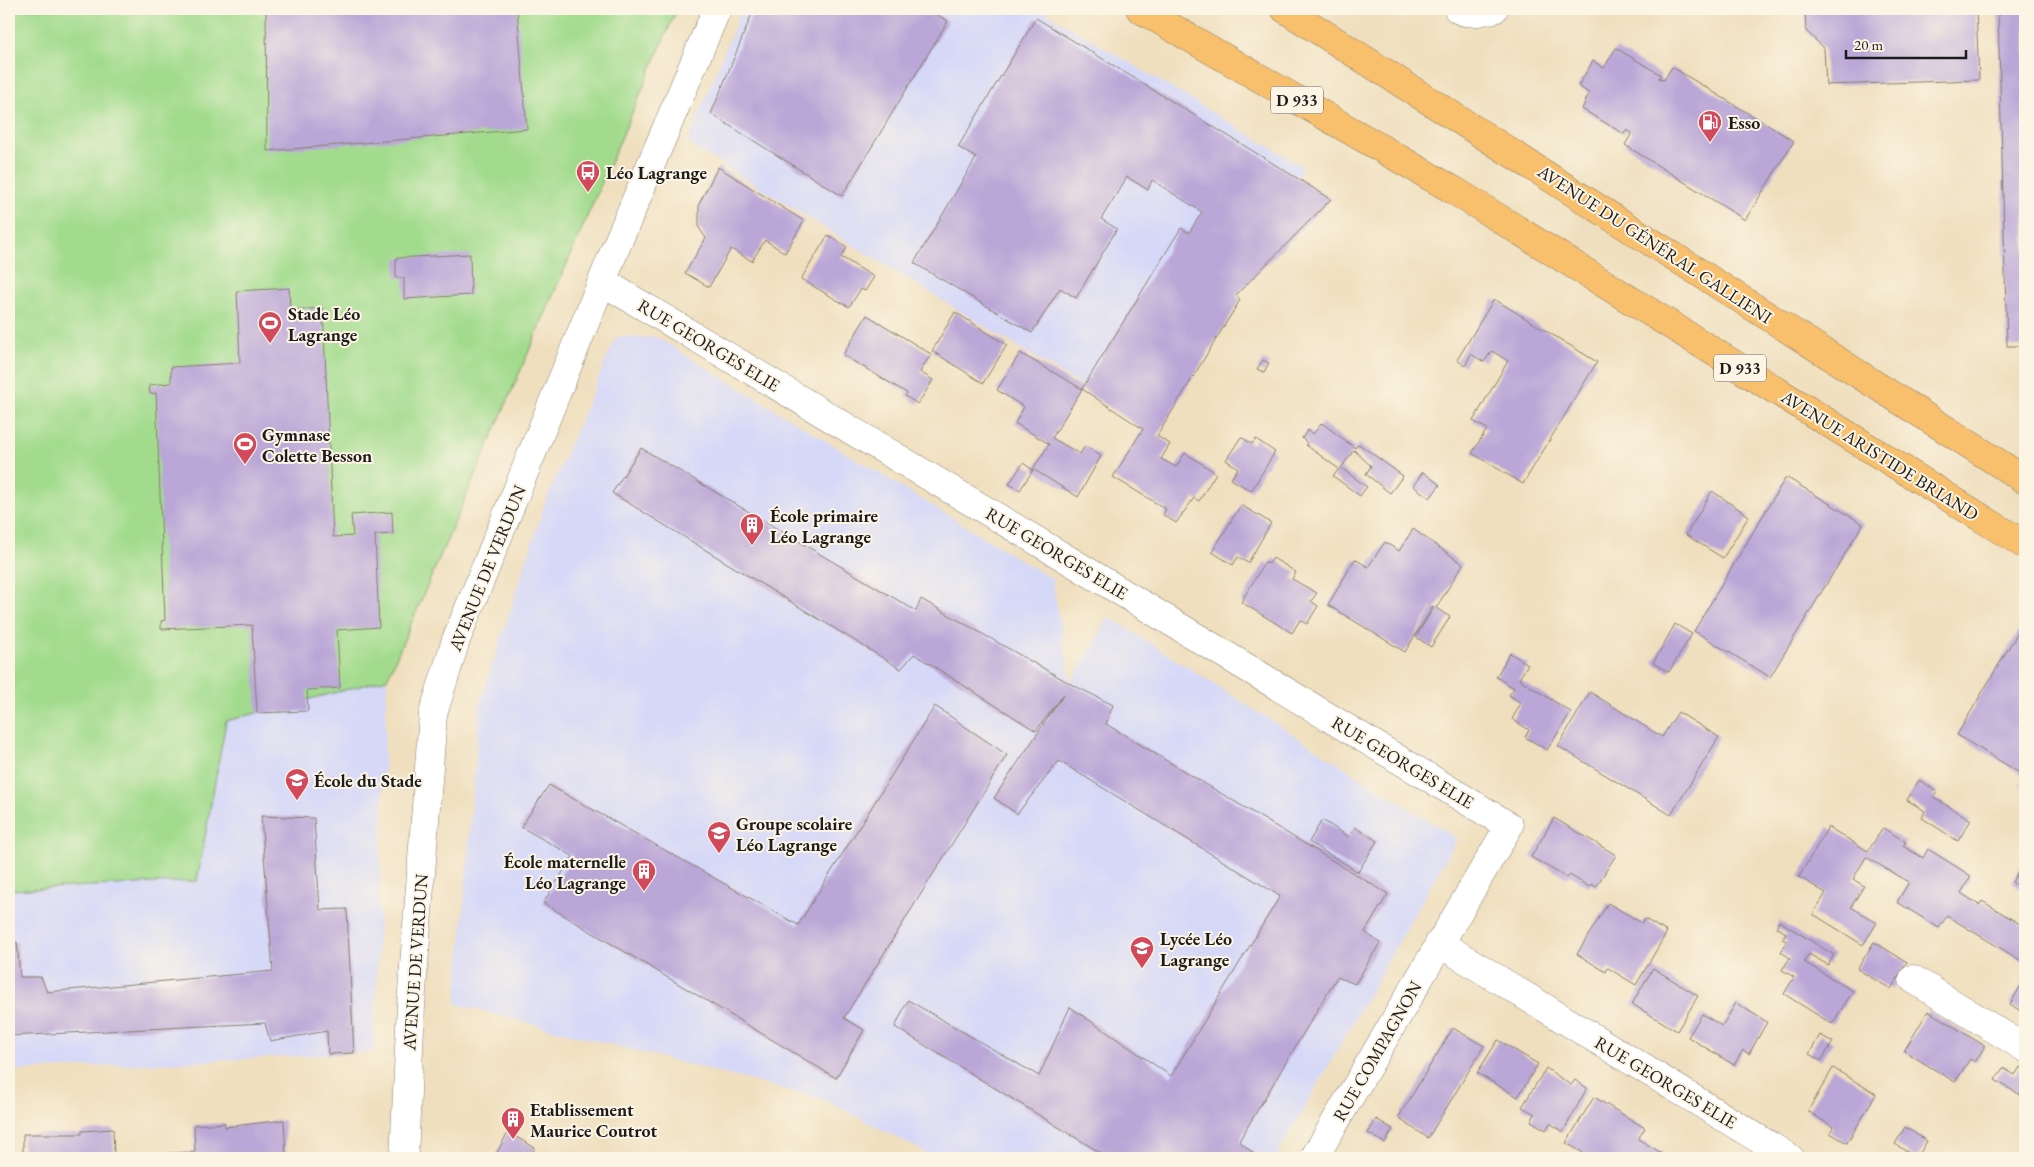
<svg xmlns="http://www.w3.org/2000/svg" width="2034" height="1167" font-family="'EB Garamond',serif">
	<rect width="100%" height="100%" fill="#fcf5e5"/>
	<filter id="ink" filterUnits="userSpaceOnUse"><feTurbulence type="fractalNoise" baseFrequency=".02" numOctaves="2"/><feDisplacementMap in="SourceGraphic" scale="10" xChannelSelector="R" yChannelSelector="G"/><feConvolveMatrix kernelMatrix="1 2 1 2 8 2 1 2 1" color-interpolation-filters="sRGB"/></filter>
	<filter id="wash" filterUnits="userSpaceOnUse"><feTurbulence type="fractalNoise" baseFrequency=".0096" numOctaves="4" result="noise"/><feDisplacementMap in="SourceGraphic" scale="20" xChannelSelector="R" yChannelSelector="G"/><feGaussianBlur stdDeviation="1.12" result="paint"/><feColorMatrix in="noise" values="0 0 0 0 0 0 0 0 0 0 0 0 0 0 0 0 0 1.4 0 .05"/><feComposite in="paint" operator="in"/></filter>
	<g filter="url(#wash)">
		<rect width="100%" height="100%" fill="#efdfbe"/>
		<g fill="#d6d8f8">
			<polygon points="742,9 1040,9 1303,167 1145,425 687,143"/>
			<polygon points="616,337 656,337 1052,579 1071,683 1109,617 1457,839 1276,1158 936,1158 825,1100 456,1004 480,703 546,500"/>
			<polygon points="387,679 374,1052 9,1071 9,890 197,881 226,721"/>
		</g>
		<polygon fill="#a2db8d" stroke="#5f7c54" points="9,9 677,9 387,679 226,721 197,881 9,890"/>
		<g id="blocks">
			<g fill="#baa6d7">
				<polygon points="266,9 517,9 527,129 267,151"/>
				<polygon points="754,9 927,9 948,21 842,196 711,114"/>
				<polygon points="1805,9 1976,9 1979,80 1826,85 1824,48 1806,31"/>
				<polygon points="1998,9 2025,9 2025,346 2007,346"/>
				<polygon points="1036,18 1331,199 1236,295 1240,300 1157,436 1170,444 1161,459 1176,467 1185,453 1216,473 1199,501 1194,498 1176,523 1163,515 1166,509 1113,477 1143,429 1082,389 1181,228 1189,233 1202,212 1152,180 1148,190 1127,177 1101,219 1117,229 1076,298 1060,288 1032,333 914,263 976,158 958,147"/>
				<polygon points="1616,48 1661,75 1659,78 1664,80 1672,67 1794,141 1745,220 1625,145 1632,133 1627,130 1624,134 1582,109 1589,93 1578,86 1593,61 1604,68"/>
				<polygon points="718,167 804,221 785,253 765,240 752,261 731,249 709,287 685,273 706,238 699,228 699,204"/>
				<polygon points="828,235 847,247 841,257 874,277 865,291 861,289 849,307 801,279"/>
				<polygon points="470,254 471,295 404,299 404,278 396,278 396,258"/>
				<polygon points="289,288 290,310 323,308 333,537 353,536 351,515 392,512 393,534 375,535 379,627 337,630 340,688 307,690 308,711 257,713 252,625 161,629 161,621 165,620 156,393 150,394 149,385 171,383 171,367 240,363 237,291"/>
				<polygon points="1494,299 1597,362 1523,484 1472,453 1487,429 1473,421 1508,361 1492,351 1484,362 1471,354 1465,366 1457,360"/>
				<polygon points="955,312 1007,345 983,383 932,351"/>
				<polygon points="867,315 931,354 920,372 933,380 918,404 905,396 907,393 843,355"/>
				<polygon points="1020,353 1082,389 1052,438 1080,454 1085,446 1101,456 1078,497 1033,469 1049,444 1015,423 1024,407 997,390"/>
				<polygon points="1263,360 1269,363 1264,372 1257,369"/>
				<polygon points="1322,423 1355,448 1359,444 1403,476 1390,493 1366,474 1371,466 1354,450 1341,468 1367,487 1362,493 1360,496 1333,476 1339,469 1306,445 1307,443 1302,438 1308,430 1313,434"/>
				<polygon points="1241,437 1252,444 1256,439 1275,452 1251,491 1231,479 1238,468 1226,460"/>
				<polygon points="641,448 916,611 921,599 1071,684 1113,705 1106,724 1388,894 1365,932 1380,943 1355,984 1337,977 1239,1141 1253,1153 1249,1158 1109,1158 895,1027 908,1000 1039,1076 1070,1007 1171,1076 1280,896 1059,761 1017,814 994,798 1064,694 1036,731 914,654 901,669 612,493"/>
				<polygon points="1023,463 1033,470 1020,490 1009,484"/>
				<polygon points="1423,472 1440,485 1430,498 1413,486"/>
				<polygon points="1786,477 1863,524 1770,677 1694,631"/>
				<polygon points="1712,491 1749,516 1723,558 1686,535"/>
				<polygon points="1241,505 1271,523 1248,563 1238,557 1233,565 1212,552"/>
				<polygon points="1413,529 1463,564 1436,608 1450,617 1431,647 1416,637 1434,607 1433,606 1405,652 1328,605 1355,559 1368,567 1385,542 1399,551"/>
				<polygon points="1273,558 1296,572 1292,579 1317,593 1311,601 1318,606 1307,624 1300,620 1292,633 1241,602 1265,562 1269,564"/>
				<polygon points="2024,622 2025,623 2025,776 1957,735"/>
				<polygon points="1675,624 1692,634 1669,672 1653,663"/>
				<polygon points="1510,653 1528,664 1519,679 1571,712 1547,750 1525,737 1529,730 1512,719 1521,703 1509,695 1514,688 1496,677"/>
				<polygon points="1590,692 1662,737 1678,712 1719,737 1671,815 1558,746"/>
				<polygon points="935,706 1007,755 844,1018 864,1030 836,1078 543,903 573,856 521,827 549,785 798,925"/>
				<polygon points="2025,778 2025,788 2020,786"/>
				<polygon points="1919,780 1937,791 1933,797 1971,820 1958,841 1922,818 1925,811 1907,800"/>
				<polygon points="261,816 314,818 320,910 347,909 354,1053 328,1054 327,1031 270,1041 265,1023 9,1036 9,942 17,942 20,977 41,977 47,992 273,971"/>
				<polygon points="1554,818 1616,855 1596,887 1591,884 1589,887 1570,875 1567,878 1531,857"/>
				<polygon points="1322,820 1349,837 1355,827 1377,841 1358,872 1309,842"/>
				<polygon points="1828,827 1868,851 1883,828 1906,842 1903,846 1923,858 1928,849 1971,876 1961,893 1979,905 1982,901 2025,927 2025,963 1947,916 1939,928 1897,902 1909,882 1866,857 1853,879 1864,886 1851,907 1877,923 1863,945 1813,914 1826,893 1799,877"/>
				<polygon points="2025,860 2025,891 2012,882"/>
				<polygon points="1608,903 1642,923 1645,919 1667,932 1636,985 1608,968 1606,972 1577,954"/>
				<polygon points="1779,921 1834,955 1828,965 1809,954 1804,962 1853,991 1832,1024 1784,994 1794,977 1782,970 1790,958 1781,952 1787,941 1782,939 1786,933 1776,927"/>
				<polygon points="1874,942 1907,962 1891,989 1857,969"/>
				<polygon points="1653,968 1698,996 1677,1031 1632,1004"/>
				<polygon points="2025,979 2025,1014 2010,1004"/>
				<polygon points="1736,1003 1767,1022 1749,1054 1743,1050 1734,1065 1688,1037 1702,1014 1722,1026"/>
				<polygon points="1928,1011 1985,1046 1975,1062 1970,1059 1955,1082 1904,1051"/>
				<polygon points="1453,1028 1484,1046 1428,1138 1398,1118"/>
				<polygon points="1820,1035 1833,1042 1821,1061 1809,1054"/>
				<polygon points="1498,1040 1538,1064 1518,1097 1477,1073"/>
				<polygon points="2020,1067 2025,1070 2025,1098 1995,1080 2003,1068 2015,1075"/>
				<polygon points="1546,1068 1571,1085 1575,1080 1587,1088 1563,1132 1550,1123 1546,1130 1531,1121 1535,1114 1522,1107"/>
				<polygon points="1833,1068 1876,1094 1847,1143 1830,1133 1833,1127 1808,1111"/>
				<polygon points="1594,1097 1645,1128 1638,1139 1670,1158 1592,1158 1566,1143"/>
				<polygon points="1376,1119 1393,1129 1385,1143 1368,1133"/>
				<polygon points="284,1120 286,1158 23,1158 23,1134 82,1134 82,1131 113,1129 114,1156 195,1152 194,1125 225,1123 225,1127"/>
				<polygon points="1905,1127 1927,1141 1917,1158 1895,1144"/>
				<polygon points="508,1132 535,1148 529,1158 494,1158"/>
			</g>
		</g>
	</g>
	<g filter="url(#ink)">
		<use href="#blocks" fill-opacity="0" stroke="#867e6d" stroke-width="1"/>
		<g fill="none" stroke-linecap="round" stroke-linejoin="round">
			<g stroke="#867e6d" stroke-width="29">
				<g id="minor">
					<path d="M1458 9C1468 16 1483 11 1494 9"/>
					<polyline points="603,282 1047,547 1509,826 1314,1158"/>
					<polyline points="1439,943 1790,1158"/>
					<polyline points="1913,979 2025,1048"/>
					<polyline points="404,1158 411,1005 433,714 456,640 618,242 717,9"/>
				</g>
			</g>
			<g stroke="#867e6d" stroke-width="29">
				<g id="major">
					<polyline points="1140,9 1455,191 2025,545"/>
					<polyline points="1285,9 2025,480"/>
				</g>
			</g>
			<use href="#minor" stroke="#fff" stroke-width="28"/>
			<use href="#major" stroke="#f8bf6c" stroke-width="28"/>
		</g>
	</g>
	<defs>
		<g id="fuel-pin" transform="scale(1.25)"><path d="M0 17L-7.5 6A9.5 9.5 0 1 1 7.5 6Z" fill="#d1495b" stroke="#fcf5e5"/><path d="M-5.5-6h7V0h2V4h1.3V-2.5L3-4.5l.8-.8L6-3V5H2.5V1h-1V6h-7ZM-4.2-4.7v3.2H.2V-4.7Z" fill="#fff"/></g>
		<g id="bus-pin" transform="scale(1.25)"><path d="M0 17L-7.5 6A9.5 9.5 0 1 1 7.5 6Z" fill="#d1495b" stroke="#fcf5e5"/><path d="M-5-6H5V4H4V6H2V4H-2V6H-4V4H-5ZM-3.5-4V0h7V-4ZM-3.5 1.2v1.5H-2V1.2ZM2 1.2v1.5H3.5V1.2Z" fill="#fff"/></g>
		<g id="stadium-pin" transform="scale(1.25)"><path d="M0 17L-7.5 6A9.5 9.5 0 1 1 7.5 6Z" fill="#d1495b" stroke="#fcf5e5"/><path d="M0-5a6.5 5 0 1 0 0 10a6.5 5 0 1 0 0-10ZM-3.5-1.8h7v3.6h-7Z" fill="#fff"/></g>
		<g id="building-pin" transform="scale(1.25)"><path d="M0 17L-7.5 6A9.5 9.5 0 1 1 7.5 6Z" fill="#d1495b" stroke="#fcf5e5"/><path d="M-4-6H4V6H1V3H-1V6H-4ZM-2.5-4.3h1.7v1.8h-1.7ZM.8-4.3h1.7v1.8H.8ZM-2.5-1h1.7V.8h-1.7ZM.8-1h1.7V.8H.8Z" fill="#fff"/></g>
		<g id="school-pin" transform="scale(1.25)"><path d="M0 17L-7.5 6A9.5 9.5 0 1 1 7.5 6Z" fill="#d1495b" stroke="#fcf5e5"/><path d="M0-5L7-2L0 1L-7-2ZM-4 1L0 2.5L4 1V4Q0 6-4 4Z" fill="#fff"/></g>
	</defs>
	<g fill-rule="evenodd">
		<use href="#fuel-pin" x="1710" y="122"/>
		<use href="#bus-pin" x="588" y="172"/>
		<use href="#stadium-pin" x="270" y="323"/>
		<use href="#stadium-pin" x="245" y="444"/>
		<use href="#building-pin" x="752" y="525"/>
		<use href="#school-pin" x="297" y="780"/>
		<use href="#school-pin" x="719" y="833"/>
		<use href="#building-pin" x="644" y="871"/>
		<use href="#school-pin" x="1142" y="948"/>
		<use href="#building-pin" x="513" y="1119"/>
	</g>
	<g text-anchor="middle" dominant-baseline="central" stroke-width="4" stroke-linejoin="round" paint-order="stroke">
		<g fill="#fcf5e5" stroke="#5f5d58" stroke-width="1">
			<rect x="1271" y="86.5" width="52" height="27" rx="4"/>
			<rect x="1714" y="354.5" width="52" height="27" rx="4"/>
		</g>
		<g font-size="16" font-weight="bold" fill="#1c1c1c">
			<text x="1297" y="100">D 933</text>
			<text x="1740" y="368">D 933</text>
		</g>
		<g font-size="18" font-weight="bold" fill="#1c1c1c" stroke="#fcf5e5" text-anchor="start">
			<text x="1728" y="122">Esso</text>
			<text x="606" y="172">Léo Lagrange</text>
			<text x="288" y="313">Stade Léo<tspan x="288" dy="21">Lagrange</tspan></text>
			<text x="262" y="434">Gymnase<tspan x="262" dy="21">Colette Besson</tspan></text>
			<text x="770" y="515">École primaire<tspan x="770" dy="21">Léo Lagrange</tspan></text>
			<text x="314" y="780">École du Stade</text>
			<text x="736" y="823">Groupe scolaire<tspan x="736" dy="21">Léo Lagrange</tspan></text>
			<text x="626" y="861" text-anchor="end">École maternelle<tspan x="626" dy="21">Léo Lagrange</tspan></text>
			<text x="1160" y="938">Lycée Léo<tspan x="1160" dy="21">Lagrange</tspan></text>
			<text x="530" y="1109">Etablissement<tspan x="530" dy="21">Maurice Coutrot</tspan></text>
		</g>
		<g font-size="18" fill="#1c1c1c" stroke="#fcf5e5">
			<text transform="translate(1655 244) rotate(33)">AVENUE DU GÉNÉRAL GALLIENI</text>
			<text transform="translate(709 345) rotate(31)">RUE GEORGES ELIE</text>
			<text transform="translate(1880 455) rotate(32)">AVENUE ARISTIDE BRIAND</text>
			<text transform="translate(1057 553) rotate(31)">RUE GEORGES ELIE</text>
			<text transform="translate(487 568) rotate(-68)">AVENUE DE VERDUN</text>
			<text transform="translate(1403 762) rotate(31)">RUE GEORGES ELIE</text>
			<text transform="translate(415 962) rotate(-86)">AVENUE DE VERDUN</text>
			<text transform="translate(1377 1051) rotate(-60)">RUE COMPAGNON</text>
			<text transform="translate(1666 1082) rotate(31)">RUE GEORGES ELIE</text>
		</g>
	</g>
	<rect width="2034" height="1167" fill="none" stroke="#fcf5e5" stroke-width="30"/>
	<path d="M1846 50v8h120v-8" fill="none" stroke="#1c1c1c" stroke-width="2.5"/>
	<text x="1854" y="50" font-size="15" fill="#1c1c1c" stroke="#fcf5e5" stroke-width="4" paint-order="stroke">20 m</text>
</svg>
